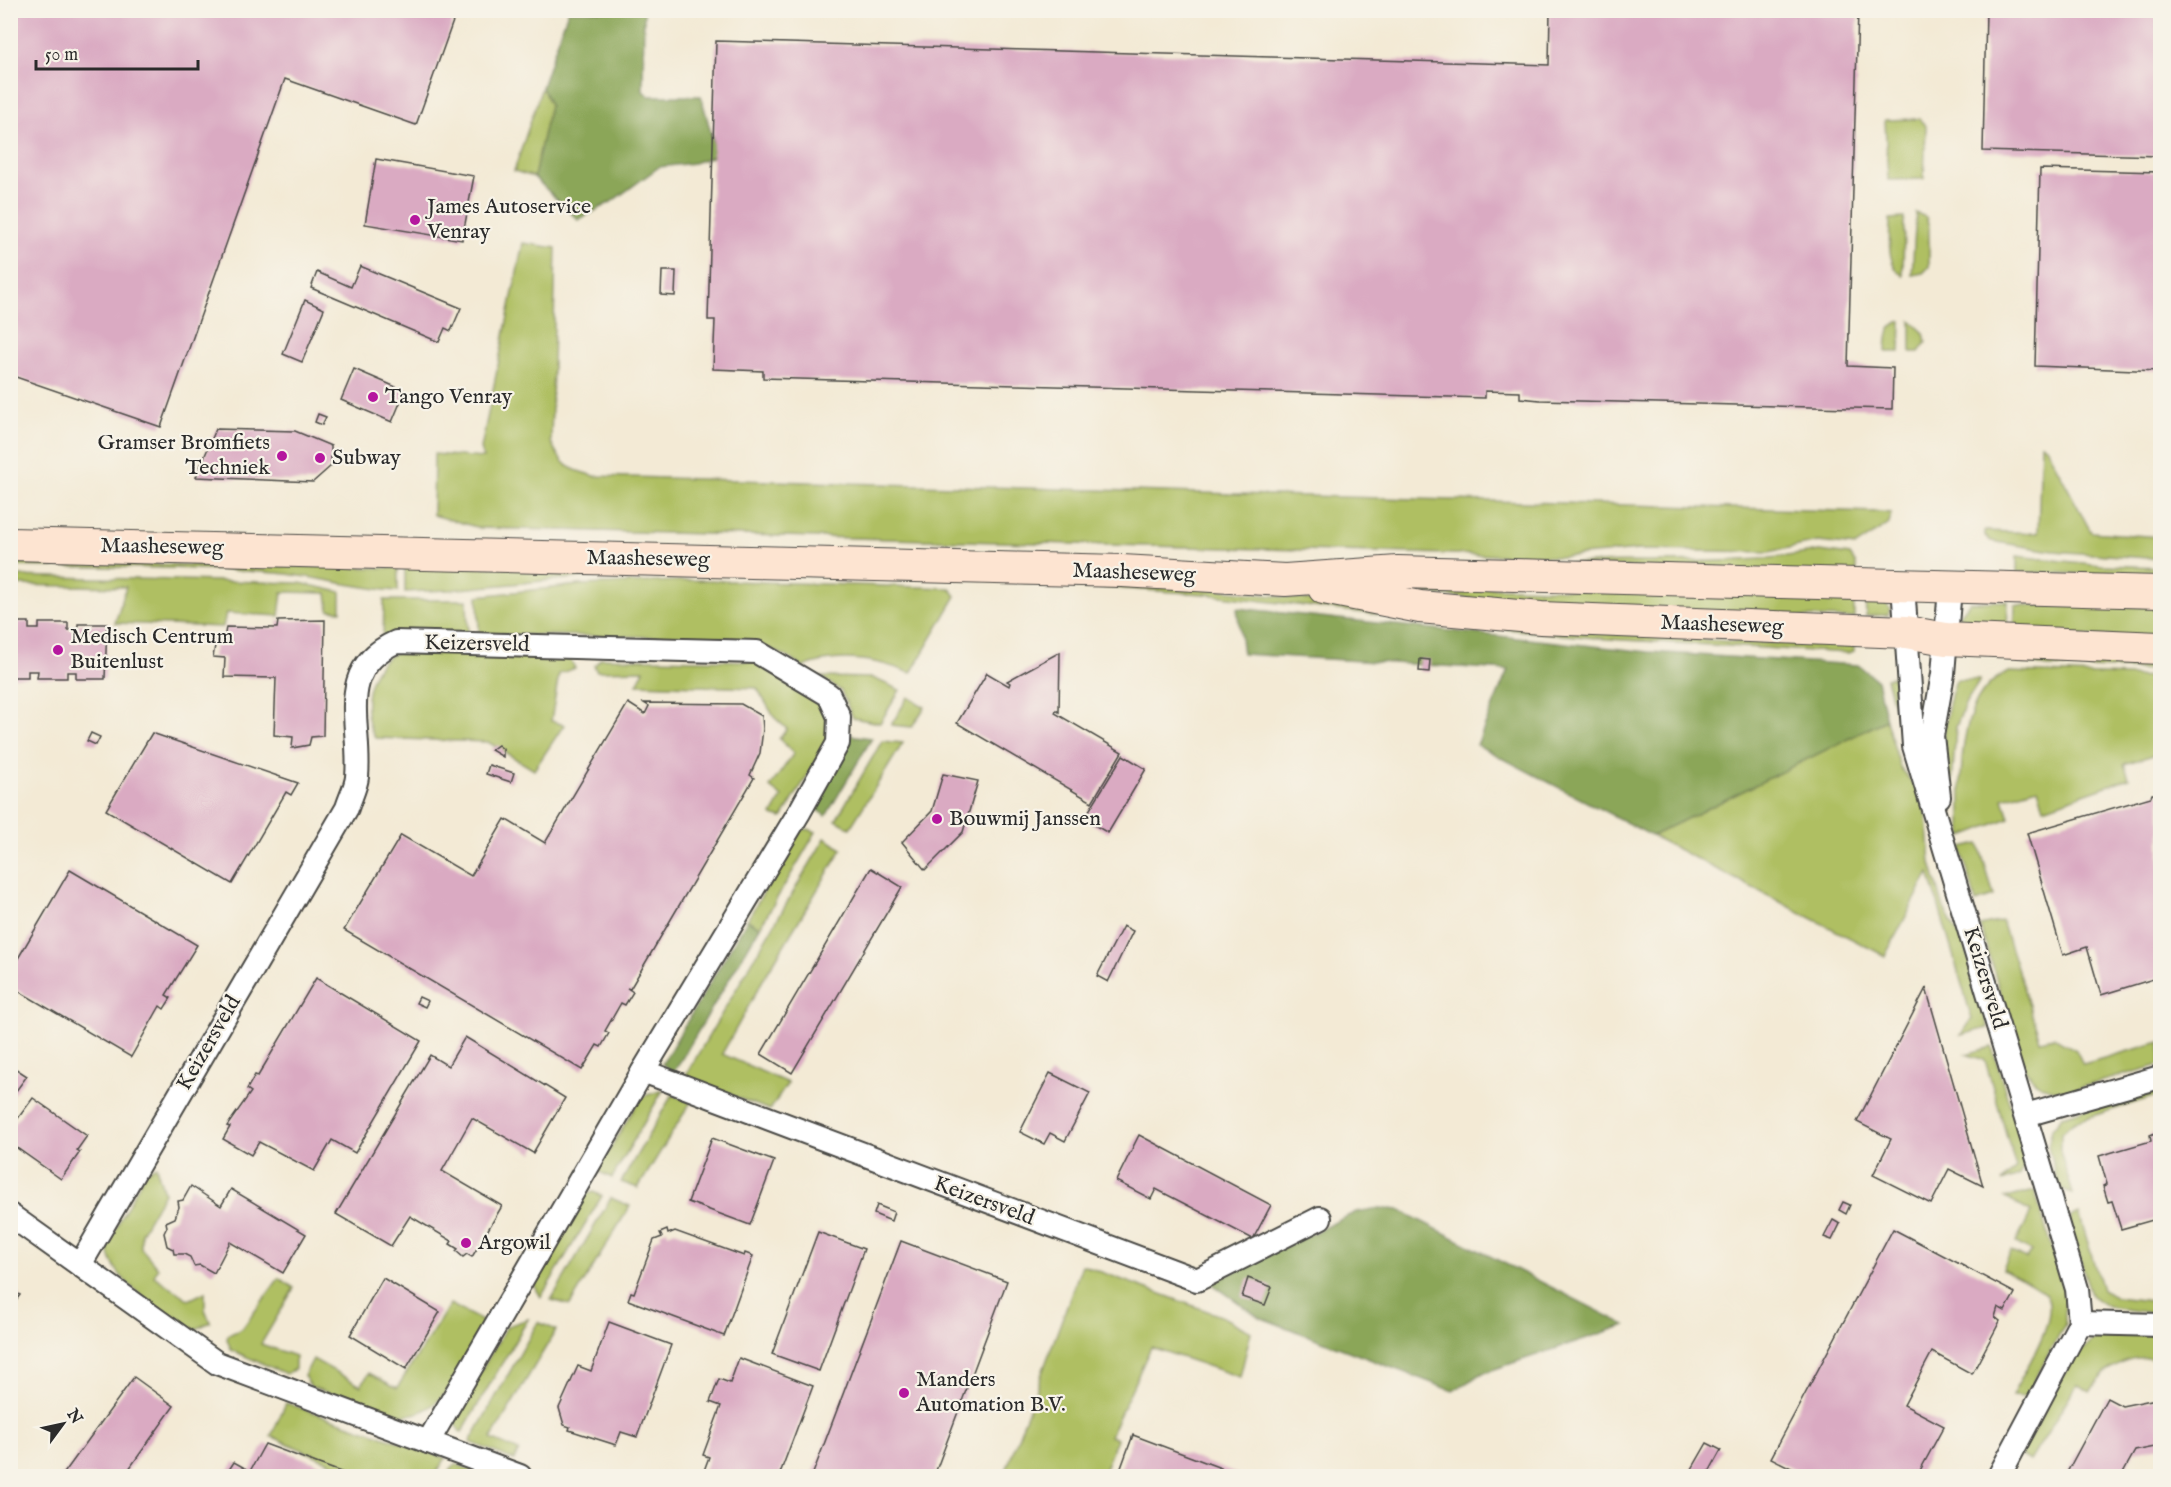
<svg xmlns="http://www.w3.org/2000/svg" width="2171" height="1487" font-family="'IM FELL English',serif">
	<rect width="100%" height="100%" fill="#f7f3e8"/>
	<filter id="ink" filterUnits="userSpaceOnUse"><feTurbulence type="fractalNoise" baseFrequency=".0167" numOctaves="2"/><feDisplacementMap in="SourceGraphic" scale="12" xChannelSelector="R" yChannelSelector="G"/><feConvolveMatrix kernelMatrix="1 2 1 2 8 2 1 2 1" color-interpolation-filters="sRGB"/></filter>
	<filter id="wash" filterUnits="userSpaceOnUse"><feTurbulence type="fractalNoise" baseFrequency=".008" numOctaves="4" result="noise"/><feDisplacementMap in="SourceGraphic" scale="24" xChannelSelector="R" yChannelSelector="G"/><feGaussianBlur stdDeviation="1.35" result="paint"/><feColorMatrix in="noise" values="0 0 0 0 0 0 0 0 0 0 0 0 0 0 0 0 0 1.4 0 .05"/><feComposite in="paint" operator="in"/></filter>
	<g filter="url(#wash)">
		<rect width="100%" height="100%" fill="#f3ead5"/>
		<g fill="#afbf62" stroke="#6d7546" stroke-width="1.5">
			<polygon points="542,87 550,105 534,177 514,171"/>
			<polygon points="1919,119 1926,126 1924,179 1888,180 1885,120"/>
			<polygon points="1916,213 1926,217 1929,227 1929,267 1923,273 1912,275"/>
			<path d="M1904 218 1903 276C1885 263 1890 239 1890 219Z"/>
			<path d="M523 243 556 248 551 442C563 468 569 469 595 476L1880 512 1891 513 1889 524 1856 546 1818 542 1769 552 1639 550 1560 557 480 528 433 515 434 454 483 458 481 448Z"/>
			<path d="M1901 321 1900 352H1886C1887 338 1886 326 1901 321Z"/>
			<polygon points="1911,321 1924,333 1926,342 1919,352 1911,352"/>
			<polygon points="2041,444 2046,447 2091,532 2160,537 2160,559 2053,551 1991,541 1985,536 1985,531 2038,533"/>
			<path d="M1819 551 1850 555 1856 564V578L1563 564C1648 559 1735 567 1819 551Z"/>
			<polygon points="2017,556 2101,565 2160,567 2160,576 2017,572"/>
			<path d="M11 562 398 568V591C357 589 317 576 276 573 188 566 99 568 11 566Z"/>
			<polygon points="405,566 594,568 593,576 449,590 405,592"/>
			<polygon points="11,576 300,583 341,592 341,611 329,610 327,593 282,592 279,616 226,613 223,627 115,623 126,587 11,585"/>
			<path d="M700 580 950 588 956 596 911 673C875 659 839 653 803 667 782 651 757 644 732 638L479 634 478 596 580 585Z"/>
			<polygon points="1023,582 1198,587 1574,631 1742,642 1854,645 1854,651 1848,653 1607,639 1473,626 1204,594"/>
			<polygon points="1381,585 1854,596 1854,618 1594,613 1381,588"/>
			<polygon points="1865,597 1883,598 1890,609 1888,615 1866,616"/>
			<polygon points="384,600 467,600 468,633 383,637"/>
			<polygon points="2008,601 2007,632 1966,627 1959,616 1970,602"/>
			<polygon points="2015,605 2160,607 2160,638 2014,634"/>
			<path d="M439 651 570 659 575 668 559 674 551 721 564 725 534 770 488 742 375 738C359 712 366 665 397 652 408 648 427 651 439 651Z"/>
			<polygon points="2014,652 2160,656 2160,670 2047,667 2017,662"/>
			<polygon points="601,658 752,661 810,694 828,709 830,738 782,818 772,815 782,797 770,787 794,753 779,739 787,729 774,717 757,688 637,684 644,670 597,671 594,666"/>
			<path d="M2009 672 2160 677V753L2124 764 2129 778 2044 808 2038 788 2003 798 2009 818 1963 836 1961 826C1961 778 1955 692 2009 672Z"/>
			<polygon points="1898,676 1908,762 1886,678"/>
			<polygon points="821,677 873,678 900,690 880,723 853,718 841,691"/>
			<path d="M1956 680H1980L1966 702 1956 727 1950 813C1938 773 1942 719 1956 680Z"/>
			<polygon points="908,697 925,707 912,727 891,725"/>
			<polygon points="1886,720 1900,767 1920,793 1927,816 1931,863 1944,909 1965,946 1988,1028 1961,1035 1972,1019 1929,873 1885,956 1652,836"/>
			<polygon points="882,741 903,743 850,828 836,820"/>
			<polygon points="808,829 816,832 760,927 747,920 801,830"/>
			<polygon points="825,838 842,849 763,980 722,1054 788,1083 770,1110 684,1078"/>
			<polygon points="1979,844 1994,896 1976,902 1961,848"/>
			<path d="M2002 921 2040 1040 2054 1037 2076 1050 2083 1064 2160 1042V1065L2067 1091C2042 1090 2035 1085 2022 1064L1980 926Z"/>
			<polygon points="1992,1047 2027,1160 2019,1176 2002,1182 2016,1168 1985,1060 1966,1054"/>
			<polygon points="2160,1085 2160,1095 2073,1122 2061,1133 2061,1154 2073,1194 2059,1189 2048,1146 2052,1129 2063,1116"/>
			<polygon points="663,1090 612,1178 597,1171 641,1097"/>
			<polygon points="672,1095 691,1102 638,1188 621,1182"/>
			<path d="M156 1166 164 1193 141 1233V1248L158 1268 154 1276 189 1300 205 1292V1309L210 1322 191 1332C164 1311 106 1280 108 1243L146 1171Z"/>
			<path d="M2035 1191 2065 1296V1324L2025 1397 2012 1396C2022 1375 2064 1311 2044 1293 2032 1283 2016 1276 2003 1269L2011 1251 2026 1259 2031 1251 2016 1243 2031 1212 2005 1198Z"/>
			<polygon points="593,1192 602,1196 541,1297 532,1282 582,1196"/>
			<polygon points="611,1198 630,1206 570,1305 551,1300"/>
			<polygon points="2079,1213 2102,1290 2115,1297 2160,1302 2160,1314 2108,1307 2091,1295 2069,1223 2071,1217"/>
			<polygon points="1082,1265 1221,1316 1251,1332 1240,1377 1151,1347 1110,1436 1117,1439 1102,1476 1004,1476"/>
			<polygon points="279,1278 294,1288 261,1344 295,1356 295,1369 286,1374 231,1350 227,1339 228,1335 242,1329"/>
			<path d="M450 1304 488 1324C467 1358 445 1420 397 1415L311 1387 304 1376 313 1359 361 1386 369 1373 397 1388Z"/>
			<polygon points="528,1319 462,1432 459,1431 455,1421 457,1412 507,1326"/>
			<polygon points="538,1322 556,1330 491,1439 519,1451 514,1460 470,1442"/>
			<path d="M2126 1332 2160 1334V1362C2133 1349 2104 1368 2090 1392L2077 1384 2030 1461 2020 1456 2073 1358 2098 1336Z"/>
			<polygon points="286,1403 446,1458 434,1476 361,1476 271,1436"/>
			<polygon points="455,1464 490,1476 447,1476"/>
		</g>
		<g fill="#8ba658" stroke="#5b6842" stroke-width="1.5">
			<polygon points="568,11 644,11 643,91 649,96 701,96 717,155 694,163 659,167 611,202 578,220 534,177 550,105 542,87"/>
			<polygon points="1237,608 1649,652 1858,665 1877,680 1886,720 1652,836 1477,745 1508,670 1243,654"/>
			<polygon points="849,735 872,738 826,816 814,808"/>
			<polygon points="747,920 760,927 674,1072 662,1064"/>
			<polygon points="1380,1208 1399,1210 1626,1325 1483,1373 1453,1391 1259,1317 1211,1283 1356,1212"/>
		</g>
		<g id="blocks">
			<g fill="#daaac2">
				<polygon points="10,10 457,10 416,125 285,79 161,427 10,375"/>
				<polygon points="1550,10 1858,10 1848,366 1893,368 1892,409 1540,400 1520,398 1520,392 1485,391 1485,398 763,378 763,371 713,369 715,320 708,320 716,41 1549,65"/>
				<polygon points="1986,10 2160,10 2160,156 1983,151"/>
				<polygon points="376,159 474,176 462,240 365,224"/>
				<polygon points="2040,169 2160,172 2160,371 2035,366"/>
				<polygon points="360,266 461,308 451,331 445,328 439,342 311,288 317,272 351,287"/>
				<polygon points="662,271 676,271 675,296 661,295"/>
				<polygon points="305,300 324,309 302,362 283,354"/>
				<polygon points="354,369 405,391 392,422 341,400"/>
				<polygon points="318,414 326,417 322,425 315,422"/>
				<polygon points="216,429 295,431 331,446 331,466 313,482 196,477"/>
				<polygon points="325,620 323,736 311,737 309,745 292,748 293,737 274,735 276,678 224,677 225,658 213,657 216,640 224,640 226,627 277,628 278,621"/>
				<polygon points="10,622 29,622 29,629 39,629 39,623 68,623 68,630 78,630 78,624 107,624 105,679 76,679 76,672 67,672 67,678 37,678 38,671 28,671 28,677 10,677"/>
				<polygon points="1060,652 1059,712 1056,710 1055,713 1122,752 1092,802 957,723 987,673 1009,686 1010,683 1007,681"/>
				<polygon points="1420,659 1430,660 1429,672 1419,671"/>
				<polygon points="628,703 645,714 649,706 644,703 741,704 762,716 763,729 760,753 750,775 754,778 630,989 627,988 633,992 625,1005 621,1003 605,1031 609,1033 601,1047 597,1045 582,1070 344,930 401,835 471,876 505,819 545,843"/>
				<polygon points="91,733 100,737 96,745 87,741"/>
				<polygon points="152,733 298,783 291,795 286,792 232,884 106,810"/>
				<polygon points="498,745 503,749 503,757 491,750"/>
				<polygon points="1123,755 1146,769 1108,833 1084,819"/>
				<polygon points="489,765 514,773 511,782 486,774"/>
				<polygon points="943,774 978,781 963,832 925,870 902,842 932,811"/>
				<polygon points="2152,794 2160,794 2160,977 2101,995 2087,947 2063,955 2027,833 2151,797"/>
				<polygon points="871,868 902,887 792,1073 761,1054"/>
				<polygon points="70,870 197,945 166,995 171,998 164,1009 160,1006 131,1057 10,986 10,972"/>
				<polygon points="1123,926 1133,931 1108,982 1097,976"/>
				<polygon points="316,978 421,1041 355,1153 332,1140 314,1171 259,1142 251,1155 223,1139 230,1127 227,1126 251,1092 247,1089 255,1075 258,1076"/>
				<polygon points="1926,988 1983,1186 1949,1169 1931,1204 1873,1175 1891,1139 1857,1122"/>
				<polygon points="419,997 428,1001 425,1007 416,1003"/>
				<polygon points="465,1037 565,1098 533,1153 472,1118 458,1143 442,1171 502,1206 472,1257 467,1254 463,1257 456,1251 458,1249 450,1244 452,1241 410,1216 391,1246 336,1214 430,1055 448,1066"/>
				<polygon points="10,1065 27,1076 10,1099"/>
				<polygon points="1050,1073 1090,1093 1065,1141 1050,1133 1044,1144 1020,1132"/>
				<polygon points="33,1098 87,1136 77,1150 80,1152 61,1179 10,1143 10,1129"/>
				<polygon points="2160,1131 2160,1218 2121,1229 2112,1201 2108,1202 2103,1186 2107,1184 2099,1156 2151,1141 2150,1135"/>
				<polygon points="1139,1135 1271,1205 1253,1239 1156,1189 1151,1199 1116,1181"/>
				<polygon points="712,1138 774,1161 750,1225 688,1202"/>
				<polygon points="191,1186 221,1206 231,1189 306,1234 283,1273 230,1242 214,1273 200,1265 194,1266 190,1257 184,1254 174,1254 173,1249 167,1246 164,1233 167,1227 166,1222 175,1218 179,1207 178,1201 183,1200"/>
				<polygon points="1843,1202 1850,1205 1846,1214 1839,1210"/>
				<polygon points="877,1205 894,1212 891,1221 874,1214"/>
				<polygon points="1833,1220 1840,1224 1832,1240 1824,1237"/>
				<polygon points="1893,1229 2015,1293 2005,1311 1998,1307 1995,1317 2000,1321 1972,1374 1932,1352 1904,1405 1944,1426 1917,1476 1807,1476 1771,1458"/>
				<polygon points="667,1230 668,1234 675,1231 744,1256 745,1253 753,1256 724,1336 628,1300 631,1292 634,1293 654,1240 662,1237 660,1233"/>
				<polygon points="818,1232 864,1249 819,1371 772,1354"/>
				<polygon points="901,1241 1007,1281 934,1476 812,1476"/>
				<polygon points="383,1278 440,1312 406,1369 350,1335"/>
				<polygon points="1248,1278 1272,1287 1265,1305 1242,1297"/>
				<polygon points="10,1289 20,1295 10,1308"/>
				<polygon points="609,1322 671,1345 637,1437 621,1432 616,1445 569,1430 570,1427 564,1425 559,1408 578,1366 591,1371"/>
				<polygon points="739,1358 813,1386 779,1476 702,1476 709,1457 703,1455 721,1406 710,1402 719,1379 730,1383"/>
				<polygon points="134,1377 174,1406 124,1476 62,1476"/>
				<polygon points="2160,1393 2160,1446 2135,1451 2121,1476 2065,1476 2107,1398 2122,1406 2156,1399"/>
				<polygon points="1133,1435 1242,1476 1118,1476"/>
				<polygon points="1707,1443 1721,1450 1708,1474 1707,1476 1688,1476"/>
				<polygon points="265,1444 346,1474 350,1476 225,1476 234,1462 250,1471"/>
			</g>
		</g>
	</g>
	<g filter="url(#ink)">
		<use href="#blocks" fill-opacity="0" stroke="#494844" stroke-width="1.5"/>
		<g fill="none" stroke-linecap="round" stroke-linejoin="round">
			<g stroke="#494844" stroke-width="26">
				<g id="minor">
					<polyline points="1903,585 1914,746 2077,1289 2080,1323 1999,1476"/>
					<polyline points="1939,797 1932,736 1943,674 1950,588"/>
					<polyline points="643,1071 1197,1280 1320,1218"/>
					<polyline points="2026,1115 2160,1077"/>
					<polyline points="10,1215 217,1363 520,1476"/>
					<path d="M80 1265 347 808C350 798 356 787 357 777 362 724 334 670 396 642L757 652 829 695 839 717 838 743 800 811 643 1071 428 1442"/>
					<polyline points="2080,1323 2160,1325"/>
				</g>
			</g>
			<g stroke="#494844" stroke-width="34">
				<g id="secondary">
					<polyline points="10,544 1122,571 1285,580 1398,572 2160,592"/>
					<polyline points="1324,588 1420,607 1541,618 1906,632 1946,639 2160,648"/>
				</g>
			</g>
			<use href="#minor" stroke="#fff" stroke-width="22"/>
			<use href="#secondary" stroke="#fde4d1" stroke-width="32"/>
		</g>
	</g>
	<g fill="#b5179e" stroke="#f7f3e8" stroke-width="2">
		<circle cx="415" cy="220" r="6"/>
		<circle cx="373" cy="397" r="6"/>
		<circle cx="282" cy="456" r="6"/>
		<circle cx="320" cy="458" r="6"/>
		<circle cx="58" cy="650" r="6"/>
		<circle cx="937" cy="819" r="6"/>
		<circle cx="466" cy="1243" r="6"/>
		<circle cx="904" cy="1393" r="6"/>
	</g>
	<g text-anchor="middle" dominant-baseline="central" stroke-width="4.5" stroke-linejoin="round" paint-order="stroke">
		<g font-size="22" fill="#2b2b2b" stroke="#f7f3e8" text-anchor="start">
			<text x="427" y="207">James Autoservice<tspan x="427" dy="25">Venray</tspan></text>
			<text x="385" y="397">Tango Venray</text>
			<text x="270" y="443" text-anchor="end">Gramser Bromfiets<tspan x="270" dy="25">Techniek</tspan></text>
			<text x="332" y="458">Subway</text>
			<text x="70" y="637">Medisch Centrum<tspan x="70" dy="25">Buitenlust</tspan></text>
			<text x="949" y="819">Bouwmij Janssen</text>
			<text x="478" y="1243">Argowil</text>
			<text x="916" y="1380">Manders<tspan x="916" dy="25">Automation B.V.</tspan></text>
		</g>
		<g font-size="22" fill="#2b2b2b" stroke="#f7f3e8">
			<text transform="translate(162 547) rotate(1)">Maasheseweg</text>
			<text transform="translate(648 559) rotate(1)">Maasheseweg</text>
			<text transform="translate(1134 573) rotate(2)">Maasheseweg</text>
			<text transform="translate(1722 625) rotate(2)">Maasheseweg</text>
			<text transform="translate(477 644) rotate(1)">Keizersveld</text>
			<text transform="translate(1985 978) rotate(73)">Keizersveld</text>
			<text transform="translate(209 1043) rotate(-60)">Keizersveld</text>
			<text transform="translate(984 1201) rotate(20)">Keizersveld</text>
		</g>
	</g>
	<rect width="2171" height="1487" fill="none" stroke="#f7f3e8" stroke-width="36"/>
	<g transform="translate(63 1424) rotate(57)" stroke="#f7f3e8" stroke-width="4.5" paint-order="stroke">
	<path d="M0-4.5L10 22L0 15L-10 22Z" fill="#2b2b2b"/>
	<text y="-9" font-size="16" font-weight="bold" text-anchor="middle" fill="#2b2b2b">N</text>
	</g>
	<path d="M36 60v9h162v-9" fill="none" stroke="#2b2b2b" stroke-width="3"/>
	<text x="45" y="60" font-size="18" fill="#2b2b2b" stroke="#f7f3e8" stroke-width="4.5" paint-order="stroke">50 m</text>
</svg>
